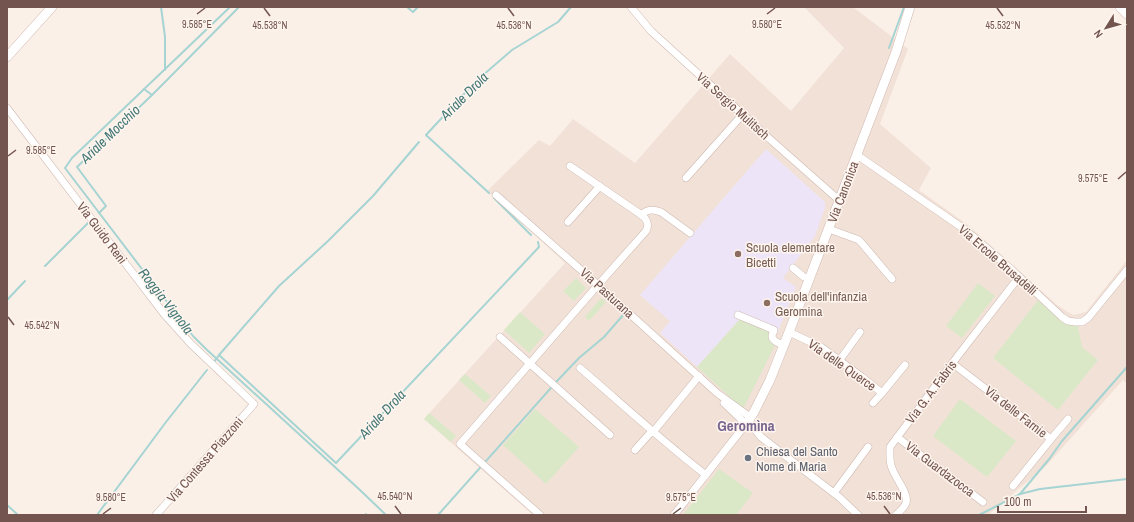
<svg xmlns="http://www.w3.org/2000/svg" width="1134" height="522" font-family="'Archivo Narrow',sans-serif">
	<rect width="100%" height="100%" fill="#fbf0e8"/>
	<polygon fill="#f2e1d7" points="804,7 853,7 908,49 880,124 931,168 919,190 968,225 1057,305 1073,315 1086,312 1127,260 1127,384 1123,380 1046,466 988,515 533,515 424,419 565,263 487,191 539,140 550,146 573,119 635,163 730,54 791,111 844,48"/>
	<polygon fill="#ede5f7" points="766,149 825,202 825,208 815,236 783,278 796,287 777,334 740,319 697,367 660,333 670,321 640,295"/>
	<g fill="#dbe8c8">
		<polygon points="576,278 586,288 574,301 563,291"/>
		<polygon points="978,283 995,296 962,338 946,326"/>
		<polygon points="601,298 606,302 589,321 585,317"/>
		<polygon points="1038,300 1061,321 1065,324 1078,326 1082,347 1098,360 1058,410 993,358"/>
		<polygon points="520,312 545,334 529,353 504,330"/>
		<polygon points="740,319 771,332 775,345 743,409 697,367"/>
		<polygon points="465,374 491,396 485,403 459,380"/>
		<polygon points="960,399 1016,441 987,477 933,436"/>
		<polygon points="535,409 579,447 546,484 503,445"/>
		<polygon points="429,413 456,436 451,442 424,419"/>
		<polygon points="719,469 753,493 736,515 683,515"/>
	</g>
	<g fill="none" stroke-linecap="round" stroke-linejoin="round">
		<g stroke="#a5d4d3" stroke-width="2">
			<polyline points="161,7 165,37 165,70"/>
			<polyline points="230,7 72,158 65,168 193,336 206,349 360,490 386,515"/>
			<polyline points="407,7 413,12 418,7"/>
			<polyline points="889,48 904,7"/>
			<polyline points="144,89 152,95 169,78 239,7"/>
			<polyline points="489,193 426,135 475,82 512,50 558,22 571,7"/>
			<polyline points="494,198 531,235"/>
			<polyline points="99,213 106,206 77,167 152,95"/>
			<polyline points="45,266 88,223"/>
			<polyline points="7,300 25,281"/>
			<polyline points="219,355 279,286 328,241 373,196 419,142"/>
			<polyline points="214,362 219,355 336,463 539,247 538,242"/>
			<polyline points="1020,494 1050,458 1062,441 1127,367"/>
			<polyline points="7,505 18,515"/>
			<polyline points="97,515 166,422 207,370"/>
			<polyline points="365,515 366,514"/>
			<polyline points="438,515 558,380 579,358 604,337 624,314"/>
			<polyline points="979,515 1020,494 1040,489 1127,479"/>
		</g>
		<g stroke="#ceb9b2" stroke-width="8">
			<g id="street">
				<polyline points="631,7 651,31 772,141 840,201"/>
				<polyline points="7,108 164,314 191,344 254,404 156,515"/>
				<polyline points="857,155 964,229 1011,269 1062,317 1068,321 1075,322 1082,322 1088,318 1127,270"/>
				<polyline points="686,178 743,114"/>
				<polyline points="496,195 598,285 717,393 750,417"/>
				<path d="M641 215C647 209 653 209 661 212L690 233"/>
				<polyline points="568,222 600,186"/>
				<polyline points="829,229 859,240 892,279"/>
				<polyline points="793,268 804,277 810,279"/>
				<path d="M738 315 774 330C774 332 772 334 772 336 772 341 780 344 784 345"/>
				<polyline points="789,332 821,347 862,377 882,393 873,403"/>
				<polyline points="500,337 610,435"/>
				<polyline points="839,361 860,332"/>
				<polyline points="952,363 1051,439 1013,486"/>
				<path d="M580 368C622 404 662 441 706 475"/>
				<polyline points="882,393 905,365"/>
				<polyline points="748,421 761,437 805,471 839,497 858,515"/>
				<polyline points="653,432 699,376"/>
				<polyline points="897,437 983,502"/>
				<polyline points="1051,439 1068,419"/>
				<polyline points="635,450 652,431"/>
				<polyline points="834,493 868,447"/>
				<path d="M540 515 460 444 598 285 646 231C649 225 648 221 643 216L570 166"/>
				<polyline points="674,515 746,424 724,403"/>
				<path d="M896 515C899 512 904 508 906 503 909 493 895 478 892 468 889 462 890 454 890 447L957 357 1019 277"/>
			</g>
		</g>
		<g stroke="#d1b8b0" stroke-width="10">
			<g id="secondary">
				<polyline points="1120,7 1127,14"/>
				<polyline points="7,57 52,7"/>
				<polyline points="746,424 754,412 770,380 789,332 896,52 910,7"/>
			</g>
		</g>
		<use href="#street" stroke="#fff" stroke-width="7"/>
		<use href="#secondary" stroke="#fff" stroke-width="9"/>
	</g>
	<path fill="none" stroke="#73544e" stroke-width="1.5" d="M264 8 270 16M508 8 514 16M997 8 1003 16M197 14 205 8M767 14 775 8M8 156 16 150M1118 179 1126 172M8 317 14 325M395 506 401 514M884 506 890 514M103 514 111 508M673 514 681 508"/>
	<g fill="#8d6e63" stroke="#fef5ef" stroke-width="1.5">
		<circle cx="738" cy="254" r="4"/>
		<circle cx="767" cy="303" r="4"/>
	</g>
	<circle fill="#6b7280" stroke="#fef5ef" stroke-width="1.5" cx="748" cy="458" r="4"/>
	<g text-anchor="middle" dominant-baseline="central" stroke-width="3" stroke-linejoin="round" paint-order="stroke">
		<g font-size="13" fill="#73544e" stroke="#fef5ef">
			<text transform="translate(733 106) rotate(42)">Via Sergio Mulitsch</text>
			<text transform="translate(843 192) rotate(-69)">Via Canonica</text>
			<text transform="translate(102 233) rotate(53)">Via Guido Reni</text>
			<text transform="translate(998 260) rotate(41)">Via Ercole Brusadelli</text>
			<text transform="translate(607 293) rotate(42)">Via Pasturana</text>
			<text transform="translate(842 365) rotate(35)">Via delle Querce</text>
			<text transform="translate(931 392) rotate(-53)">Via G. A. Fabris</text>
			<text transform="translate(1016 412) rotate(38)">Via delle Farnie</text>
			<text transform="translate(205 460) rotate(-49)">Via Contessa Piazzoni</text>
			<text transform="translate(940 469) rotate(37)">Via Guardazocca</text>
		</g>
		<g font-size="13" fill="#785e54" stroke="#fef5ef" text-anchor="start">
			<text x="746" y="247">Scuola elementare<tspan x="746" dy="15">Bicetti</tspan></text>
			<text x="775" y="296">Scuola dell'infanzia<tspan x="775" dy="15">Geromina</tspan></text>
		</g>
		<g font-size="13" fill="#5b616d" stroke="#fef5ef" text-anchor="start">
			<text x="756" y="451">Chiesa del Santo<tspan x="756" dy="15">Nome di Maria</tspan></text>
		</g>
		<g font-size="14" font-style="italic" fill="#427776" stroke="#fef5ef">
			<text transform="translate(464 96) rotate(-45)">Ariale Drola</text>
			<text transform="translate(110 134) rotate(-44)">Ariale Mocchio</text>
			<text transform="translate(166 301) rotate(52)">Roggia Vignola</text>
			<text transform="translate(382 414) rotate(-47)">Ariale Drola</text>
		</g>
		<g font-size="15" font-weight="bold" fill="#7a668f" stroke="#fef5ef">
			<text x="746" y="425">Geromìna</text>
		</g>
	</g>
	<g font-size="10" text-anchor="middle" fill="#73544e" stroke="#fef5ef" stroke-width="3" stroke-linejoin="round" paint-order="stroke">
		<text x="197" y="28">9.585°E</text>
		<text x="767" y="28">9.580°E</text>
		<text x="270" y="29">45.538°N</text>
		<text x="514" y="29">45.536°N</text>
		<text x="1003" y="29">45.532°N</text>
		<text x="41" y="154">9.585°E</text>
		<text x="1093" y="182">9.575°E</text>
		<text x="42" y="329">45.542°N</text>
		<text x="395" y="500">45.540°N</text>
		<text x="884" y="500">45.536°N</text>
		<text x="111" y="501">9.580°E</text>
		<text x="681" y="501">9.575°E</text>
	</g>
	<rect width="1134" height="522" fill="none" stroke="#73544e" stroke-width="16"/>
	<g transform="translate(1106 28) rotate(233)" stroke="#fef5ef" stroke-width="3" paint-order="stroke">
	<path d="M0-3L7 15L0 10L-7 15Z" fill="#73544e"/>
	<text y="-6" font-size="11" font-weight="bold" text-anchor="middle" fill="#73544e">N</text>
	</g>
	<path d="M998 506v6h88v-6" fill="none" stroke="#73544e" stroke-width="2"/>
	<text x="1004" y="506" font-size="12" fill="#73544e" stroke="#fef5ef" stroke-width="3" paint-order="stroke">100 m</text>
</svg>
